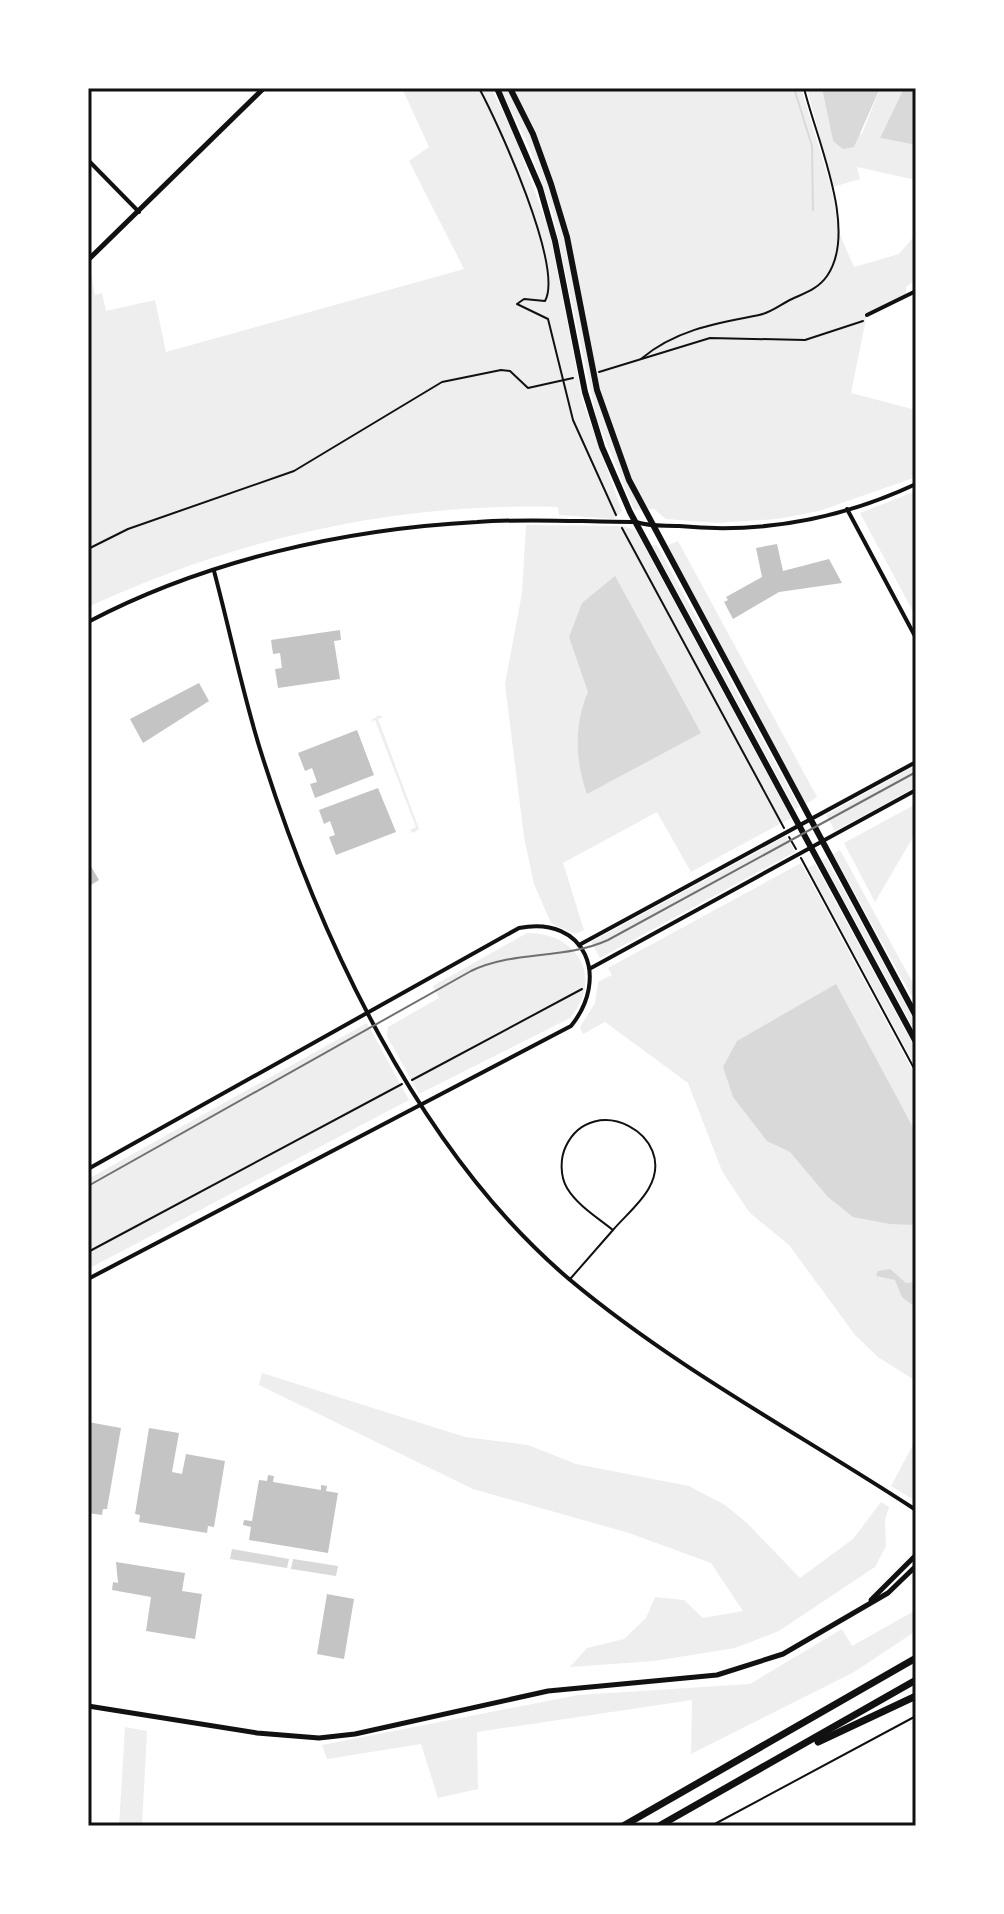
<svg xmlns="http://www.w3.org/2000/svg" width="1004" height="1914" font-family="Spectral,serif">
	<rect width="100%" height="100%" fill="#fff"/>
	<g fill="#eee">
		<path d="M402 88H491L515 136 550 234 583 402 622 511 614 519 559 515 558 507C395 502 235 539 88 607V272L90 269 95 295 102 293 106 311 155 300 166 352 464 269 409 161 429 147Z"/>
		<polygon points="500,88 801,88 831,187 840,235 854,267 899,254 916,234 916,279 906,287 906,294 867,314 851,393 916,410 916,477 819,511 777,519 717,523 666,519 654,509 634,510 597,420 553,215 529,147"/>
		<polygon points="807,88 822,88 833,141 862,134 880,88 904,88 880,138 916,145 916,180 857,167 860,179 833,187"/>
		<polygon points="916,491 916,617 860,513"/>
		<polygon points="526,525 624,526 636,531 791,818 691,872 657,812 563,863 584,930 575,934 551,923 534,884 524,837 505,684 522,593"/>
		<polygon points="678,541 817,797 806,804 666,546"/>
		<polygon points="652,545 657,545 799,807 795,809"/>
		<polygon points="379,715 383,717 378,719 419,829 413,833 410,830 416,827 375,720 369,722"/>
		<polygon points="916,765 916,787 835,831 826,815"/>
		<polygon points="916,804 916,832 875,902 844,843"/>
		<polygon points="786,836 795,852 600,958 591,942"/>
		<polygon points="840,850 916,989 916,1004 833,854"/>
		<polygon points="826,858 916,1023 916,1033 822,860"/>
		<polygon points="801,863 916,1077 916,1381 878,1357 855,1335 789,1245 749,1212 722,1171 688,1083 605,1022 583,1034 580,1027 595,1003 598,982 612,975 608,968"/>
		<polygon points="815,864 916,1050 916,1068 808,868"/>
		<path d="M527 933C576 932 605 977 570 1018L419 1094 387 1036 388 1027 439 998 433 986Z"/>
		<polygon points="367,1023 409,1100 88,1269 88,1179"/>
		<polygon points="262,1373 465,1437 528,1445 576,1464 689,1486 725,1505 747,1523 800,1578 853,1539 881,1502 889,1507 885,1520 886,1546 875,1567 779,1631 735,1648 654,1661 570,1667 587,1648 624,1639 646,1618 655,1597 684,1600 703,1618 743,1611 711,1563 629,1533 473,1489 259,1385"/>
		<polygon points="916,1439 916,1501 891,1486"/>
		<polygon points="916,1610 916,1631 854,1672 691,1754 692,1700 477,1732 478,1789 438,1798 421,1744 327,1759 322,1745 578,1695 750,1684 842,1629 852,1646"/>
		<polygon points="125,1727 147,1731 142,1826 119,1826"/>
	</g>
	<g fill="#d9d9d9">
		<polygon points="822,88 880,88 854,147 843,149 833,141"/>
		<polygon points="904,88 916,88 916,145 880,138"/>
		<path d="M615 576 701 733 587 794C575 761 574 724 588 692L569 637 582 603Z"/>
		<polygon points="836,984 916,1133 916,1225 890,1224 853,1217 828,1197 790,1152 767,1141 733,1097 723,1067 737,1041"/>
		<polygon points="890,1269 906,1283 916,1282 916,1308 902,1297 895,1280 876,1276 878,1271"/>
		<polygon points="232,1549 289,1559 287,1568 230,1559"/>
		<polygon points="293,1559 338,1566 336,1576 291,1569"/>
	</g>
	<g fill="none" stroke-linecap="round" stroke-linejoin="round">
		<polyline stroke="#d9d9d9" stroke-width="2" points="794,88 812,146 813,210"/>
	</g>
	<g fill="#c4c4c4">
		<polygon points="777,544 783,571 829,559 842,583 779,592 733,619 724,602 728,600 726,597 762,577 756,548"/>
		<polygon points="340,630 341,640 334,641 340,679 278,688 275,669 282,668 280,653 273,654 271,640"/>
		<polygon points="199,683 209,701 143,743 130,719"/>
		<polygon points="357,730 374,775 315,798 310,784 317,782 312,768 305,771 298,753"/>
		<polygon points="378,788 396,832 336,855 329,837 335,835 330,821 324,824 319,810"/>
		<polygon points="88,861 99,880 88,887"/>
		<polygon points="88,1422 121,1428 107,1509 103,1509 102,1515 88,1513"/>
		<polygon points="149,1428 179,1433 172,1472 182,1474 186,1454 225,1461 214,1527 208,1526 207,1533 139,1522 140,1515 135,1514"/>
		<polygon points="268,1475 274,1476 273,1482 321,1490 321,1485 327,1486 326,1491 338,1493 328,1553 249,1540 251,1527 243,1525 244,1520 252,1521 259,1480 267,1481"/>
		<polygon points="116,1562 185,1573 182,1591 202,1594 195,1639 146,1631 151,1597 112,1590 113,1582 118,1583"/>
		<polygon points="327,1594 354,1599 344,1659 317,1654"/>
	</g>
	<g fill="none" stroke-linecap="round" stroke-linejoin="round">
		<g stroke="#111" stroke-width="2">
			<path d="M479 88C498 123 564 267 545 301L524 299 517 304 548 319 573 420 616 515"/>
			<path d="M641 359C675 330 717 323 759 315 771 313 781 304 792 299 805 293 818 289 827 276 859 230 816 139 804 88"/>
			<polyline points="599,372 710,338 805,340 863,321"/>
			<polyline points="622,528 784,828"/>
			<polyline points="88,549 128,529 294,471 442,382 501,370 510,371 528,388 573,378"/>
			<polyline points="789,837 796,849"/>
			<polyline points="801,858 916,1072"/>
			<polyline points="412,1080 582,989"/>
			<polyline points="88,1252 402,1084"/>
			<polyline points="711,1826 916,1716"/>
		</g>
		<path stroke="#111" stroke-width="2" d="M571 1278 613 1230C598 1218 577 1205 567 1188 560 1176 560 1158 566 1146 593 1090 679 1135 649 1188 641 1203 624 1217 613 1230"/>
		<g stroke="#111" stroke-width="4">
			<polyline points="88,160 139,212"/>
			<polyline points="867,315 916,291"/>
			<polyline points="847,509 916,638"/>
			<path d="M214 571C230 631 242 691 260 749 318 935 418 1151 569 1279 675 1368 800 1434 916 1510"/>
			<path d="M88 622C206 560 345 529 477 522 530 518 583 522 636 522 651 527 664 525 679 526 761 534 841 519 916 484"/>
			<polyline points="579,945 916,762"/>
			<polyline points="591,968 916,790"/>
			<path d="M88 1169 519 928C586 915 610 978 571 1026L88 1279"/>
		</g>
		<g stroke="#111" stroke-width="5">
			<polyline points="88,260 264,88"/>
			<polyline points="871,1600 916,1555"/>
			<polyline points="88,1706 257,1733 319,1738 355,1734 548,1691 717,1675 783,1654 888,1593 916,1566"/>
		</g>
		<g stroke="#111" stroke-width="6">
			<polyline points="497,88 540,188 555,241 585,392 602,447 630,512 916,1042"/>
			<polyline points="510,88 533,134 551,184 567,237 597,390 629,480 916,1016"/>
		</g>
		<g stroke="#111" stroke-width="7">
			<polyline points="818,1742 916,1696"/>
			<polyline points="623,1826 916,1658"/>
			<polyline points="659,1826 916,1680"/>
		</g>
		<path stroke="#707070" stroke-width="2" d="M88 1186 471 971C514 950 564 960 608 940L916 772"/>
	</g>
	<rect width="1004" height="1914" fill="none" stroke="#ffffff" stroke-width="180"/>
	<rect x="90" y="90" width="824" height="1734" fill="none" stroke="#111" stroke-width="3"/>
</svg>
